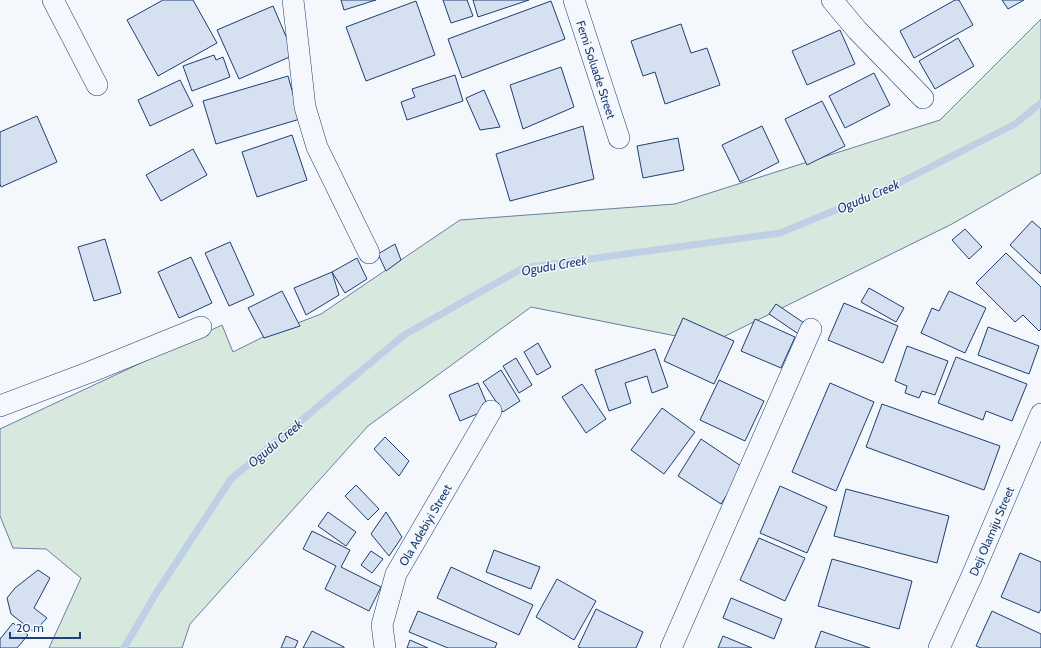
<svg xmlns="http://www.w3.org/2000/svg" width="1041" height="648" font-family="Cabin,sans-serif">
	<rect width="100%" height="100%" fill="#f4f7fb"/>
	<polygon fill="#d7e8df" stroke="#687fa3" points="1041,19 1041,173 952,224 711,343 531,307 368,426 190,624 182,648 49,648 81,578 46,549 13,548 0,516 0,429 222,325 233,352 269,334 321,314 460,220 675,204 940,120"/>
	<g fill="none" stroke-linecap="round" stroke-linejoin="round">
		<polyline stroke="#bed0e5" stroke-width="7" points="124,648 155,595 231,479 404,335 523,268 780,233 889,188 1015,124 1041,103"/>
	</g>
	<g fill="#d5e0f0" stroke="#1d3f73">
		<polygon points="163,0 193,0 217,43 158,76 127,20"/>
		<polygon points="341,0 376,0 344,10"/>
		<polygon points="443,0 467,0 473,16 451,23"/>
		<polygon points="473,0 529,0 478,17"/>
		<polygon points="955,0 959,0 973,25 914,58 900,31"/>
		<polygon points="1002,0 1024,0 1008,9"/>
		<polygon points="416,1 435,55 366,81 346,27"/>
		<polygon points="551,1 565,39 462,78 448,39"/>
		<polygon points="273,6 294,55 239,79 217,30"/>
		<polygon points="681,24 691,53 707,48 720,85 665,104 655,72 643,76 631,41"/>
		<polygon points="840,30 855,64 807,85 792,51"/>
		<polygon points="958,38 974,66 935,89 919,61"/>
		<polygon points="214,55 216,60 223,57 230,77 192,91 183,66"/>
		<polygon points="561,67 574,107 523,129 510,85"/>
		<polygon points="874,73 890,105 845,128 829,96"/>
		<polygon points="455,75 463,101 407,120 401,102 415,97 412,89"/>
		<polygon points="288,76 300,119 216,144 203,101"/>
		<polygon points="180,80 193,106 150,126 138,100"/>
		<polygon points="484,90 500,127 480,130 466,98"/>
		<polygon points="822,101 845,146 807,165 785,119"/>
		<polygon points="37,116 57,162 1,187 0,184 0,132"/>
		<polygon points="583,126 594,179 510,201 496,154"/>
		<polygon points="762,126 779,162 740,182 722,145"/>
		<polygon points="292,135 307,180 257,197 242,152"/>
		<polygon points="678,138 684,170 643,178 637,146"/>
		<polygon points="193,149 207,175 161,201 146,175"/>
		<polygon points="1032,221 1041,229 1041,274 1010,245"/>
		<polygon points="965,229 982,247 969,259 952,240"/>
		<polygon points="105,239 121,293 94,301 78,247"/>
		<polygon points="230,242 254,295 229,306 205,253"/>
		<polygon points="395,244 401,260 386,271 378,254"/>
		<polygon points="1006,253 1041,287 1041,329 1039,331 1023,315 1015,322 976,283"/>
		<polygon points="191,257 212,303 179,318 158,272"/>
		<polygon points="357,258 367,279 345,293 332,272"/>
		<polygon points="332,272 339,295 306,315 294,288"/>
		<polygon points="869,288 904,308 896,322 861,302"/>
		<polygon points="282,291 300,326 264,338 248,308"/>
		<polygon points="949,291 986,308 965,353 921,333 932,308 939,311"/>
		<polygon points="844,303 898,326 883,363 828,340"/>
		<polygon points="776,304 807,325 800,335 769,314"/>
		<polygon points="683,318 734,341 714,384 664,361"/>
		<polygon points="755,319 795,337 781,368 741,351"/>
		<polygon points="988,327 1039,346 1029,374 978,355"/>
		<polygon points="538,343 551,367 537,375 524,352"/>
		<polygon points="907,346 948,361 935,395 922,391 919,398 905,393 907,386 895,381"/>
		<polygon points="655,349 668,387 652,393 647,376 625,383 631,403 609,411 595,370"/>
		<polygon points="956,357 1027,384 1012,421 986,411 983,420 938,403"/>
		<polygon points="516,358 532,385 519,393 503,366"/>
		<polygon points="501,370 520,401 503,412 483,382"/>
		<polygon points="719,380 764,401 745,441 700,420"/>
		<polygon points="478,383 489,409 460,421 449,395"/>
		<polygon points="830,383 874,402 836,491 792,472"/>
		<polygon points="582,384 606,419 586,433 562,397"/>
		<polygon points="882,404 1000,446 984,490 866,447"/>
		<polygon points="662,408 695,432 664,474 631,450"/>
		<polygon points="385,437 409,461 399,476 374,449"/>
		<polygon points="701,439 744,468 721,504 678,476"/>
		<polygon points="356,485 379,509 368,520 345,496"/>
		<polygon points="780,486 827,507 807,553 760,533"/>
		<polygon points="846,489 949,516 937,563 834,536"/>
		<polygon points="328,512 356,532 346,546 318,526"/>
		<polygon points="386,512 402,537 389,556 371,534"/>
		<polygon points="312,531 350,550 341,567 381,587 369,611 325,589 336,566 303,549"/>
		<polygon points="759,538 805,558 785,601 740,580"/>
		<polygon points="494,550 540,567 531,589 486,572"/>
		<polygon points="371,551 383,559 372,573 361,565"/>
		<polygon points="1020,553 1041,562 1041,609 1039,613 1001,597"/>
		<polygon points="832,559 912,581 899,629 818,606"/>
		<polygon points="451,567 533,605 519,635 437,598"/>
		<polygon points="38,570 50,578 34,608 47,618 34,632 11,614 7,598 15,588"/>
		<polygon points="557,579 596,601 574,640 536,617"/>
		<polygon points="731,598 782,619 774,639 723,618"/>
		<polygon points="596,609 643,632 636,648 581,648 578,647"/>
		<polygon points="418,611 497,643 495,648 448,648 409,632"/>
		<polygon points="992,611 1041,634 1041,648 981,648 976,646"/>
		<polygon points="13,623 28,635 17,648 0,648 0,639"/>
		<polygon points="312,631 344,647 344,648 303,648"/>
		<polygon points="821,631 870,648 815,648"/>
		<polygon points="286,636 298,641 295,648 281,648"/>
		<polygon points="723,636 752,648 718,648"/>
		<polygon points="410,640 428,648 407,648"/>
	</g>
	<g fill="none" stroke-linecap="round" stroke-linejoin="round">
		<g stroke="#1d3f73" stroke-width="22">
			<g id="minor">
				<polyline points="53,0 97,85"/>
				<polyline points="293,0 305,107 317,147 369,253"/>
				<path id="s1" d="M574 0 619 138"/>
				<polyline points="832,0 857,30 923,98"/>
				<polyline points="0,406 90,372 201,327"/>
				<path id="s2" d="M385 648 382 625 396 574 491 411"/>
				<polyline points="671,648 811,329"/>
				<path id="s3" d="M939 648 971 578 1041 414"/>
			</g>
		</g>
		<use href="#minor" stroke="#f4f7fb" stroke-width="21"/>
	</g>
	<g text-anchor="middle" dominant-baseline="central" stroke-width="3" stroke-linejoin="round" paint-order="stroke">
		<g font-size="12" fill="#1d3f73" stroke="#f4f7fb">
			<text stroke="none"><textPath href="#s1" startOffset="73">Femi Soluade Street</textPath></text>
			<text stroke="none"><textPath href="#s2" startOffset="133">Ola Adebiyi Street</textPath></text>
			<text stroke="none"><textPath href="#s3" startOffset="128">Deji Olamiju Street</textPath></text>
		</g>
		<g font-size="13" font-style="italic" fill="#1d3f73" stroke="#f4f7fb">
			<text transform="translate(868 196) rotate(-23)">Ogudu Creek</text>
			<text transform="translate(554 265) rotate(-10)">Ogudu Creek</text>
			<text transform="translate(275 443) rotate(-40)">Ogudu Creek</text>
		</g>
	</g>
	<path d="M10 632v6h70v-6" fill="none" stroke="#1d3f73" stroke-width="2"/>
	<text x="16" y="632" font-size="12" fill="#1d3f73" stroke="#f4f7fb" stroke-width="3" paint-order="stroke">20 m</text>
</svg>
